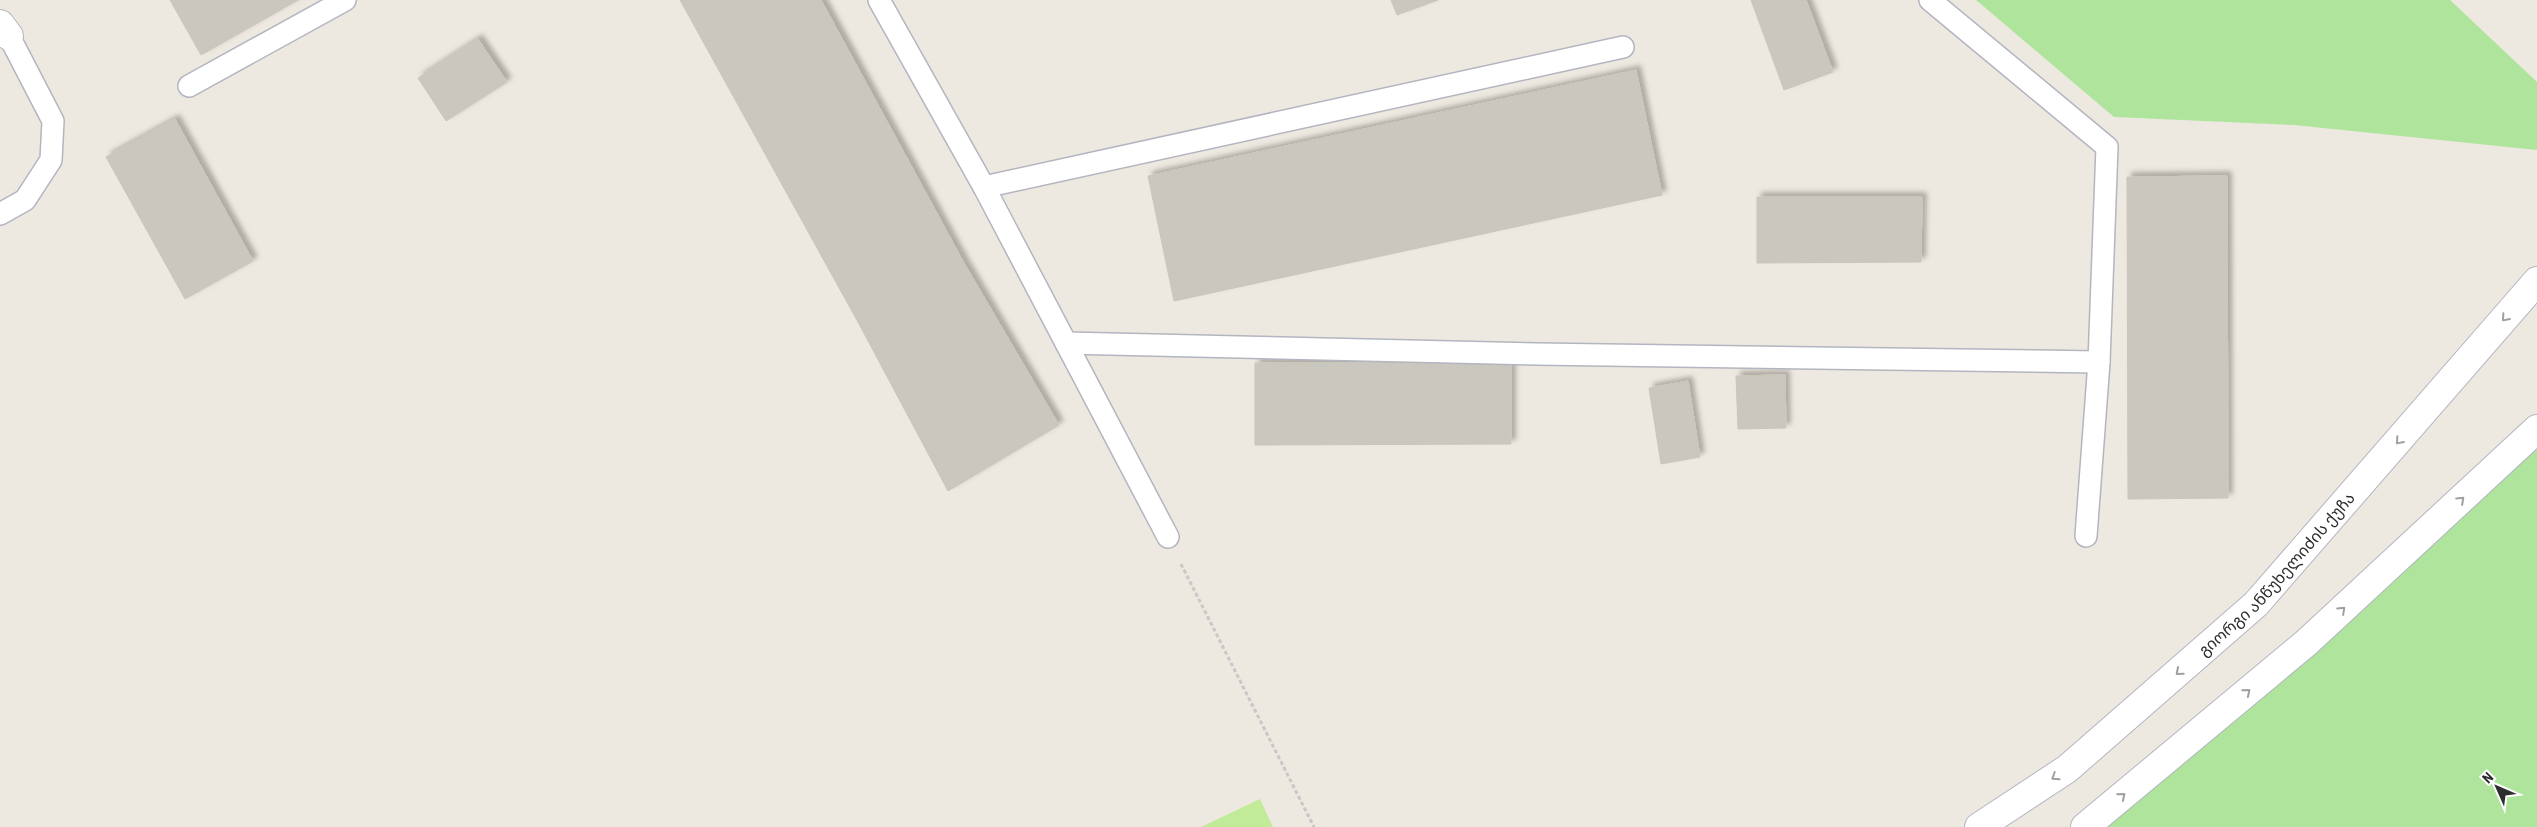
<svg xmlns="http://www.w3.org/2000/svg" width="2537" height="827" font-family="'Roboto Condensed','Noto Sans Georgian',sans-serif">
	<defs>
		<filter id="shadow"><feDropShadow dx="4.5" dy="-4.5" stdDeviation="2.5" flood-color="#0004"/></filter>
	</defs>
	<rect width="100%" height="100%" fill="#eee9e0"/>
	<g fill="#afe49d">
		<polygon points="1976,0 2450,0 2537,82 2537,150 2294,125 2114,117"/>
		<polygon points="2537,429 2537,827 2085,827"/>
	</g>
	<polygon fill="#c1eb99" points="1260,799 1273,827 1201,827"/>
	<g fill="#cac7be" stroke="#cac6b9" filter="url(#shadow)">
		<polygon points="170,0 298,0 201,55"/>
		<polygon points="680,0 821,0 964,263 859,324"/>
		<polygon points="1391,0 1438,0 1397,15"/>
		<polygon points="1751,0 1806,0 1833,72 1784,90"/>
		<polygon points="478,39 507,82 446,121 418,78"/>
		<polygon points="1636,70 1662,195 1174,301 1148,176"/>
		<polygon points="175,119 253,261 185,299 106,157"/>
		<polygon points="2227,176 2228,498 2128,499 2127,177"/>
		<polygon points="1757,197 1922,197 1921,262 1757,263"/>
		<polygon points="964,263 1059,425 948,491 859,324"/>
		<polygon points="1511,362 1511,444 1255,445 1255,363"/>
		<polygon points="1785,375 1786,428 1738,429 1736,376"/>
		<polygon points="1688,381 1700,457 1661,464 1649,388"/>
	</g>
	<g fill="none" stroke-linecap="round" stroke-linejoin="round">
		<g stroke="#b3b5c0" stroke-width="24">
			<g id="service">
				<polyline points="879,0 984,187 1168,537"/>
				<polyline points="1930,0 2107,147 2099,362 2086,536"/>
				<polyline points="189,86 345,0"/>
				<polyline points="984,187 1623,47"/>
				<polyline points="0,214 25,200 51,160 53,121 9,36"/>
				<polyline points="1066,343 1537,354 2099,362"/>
			</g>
		</g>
		<g stroke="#b3b5c0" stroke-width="30">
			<polyline id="minor" points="0,24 9,36"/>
		</g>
		<g stroke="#b3b5c0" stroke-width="30">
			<g id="secondary">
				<path id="s1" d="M1979 827 2067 769 2256 604 2537 281"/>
				<polyline points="2085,827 2306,643 2537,429"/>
			</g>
		</g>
		<polyline stroke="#c8c8c8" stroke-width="3" stroke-dasharray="4 2.5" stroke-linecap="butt" points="1181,564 1314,827"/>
		<use href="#service" stroke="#fff" stroke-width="21"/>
		<use href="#minor" stroke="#fff" stroke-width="28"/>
		<use href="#secondary" stroke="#fff" stroke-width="28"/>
	</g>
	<defs><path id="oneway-chevron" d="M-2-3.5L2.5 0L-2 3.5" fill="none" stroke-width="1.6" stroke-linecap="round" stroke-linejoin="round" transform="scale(1.25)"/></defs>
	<g stroke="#a0a0a0">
		<use href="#oneway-chevron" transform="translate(2505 318) rotate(131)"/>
		<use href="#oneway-chevron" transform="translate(2399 441) rotate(131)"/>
		<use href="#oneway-chevron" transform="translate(2461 500) rotate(-43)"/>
		<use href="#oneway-chevron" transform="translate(2342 610) rotate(-43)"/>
		<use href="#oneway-chevron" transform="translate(2179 672) rotate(139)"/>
		<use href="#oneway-chevron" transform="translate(2247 692) rotate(-40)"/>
		<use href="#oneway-chevron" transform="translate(2055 777) rotate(147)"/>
		<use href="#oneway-chevron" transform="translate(2122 796) rotate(-40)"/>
	</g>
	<g text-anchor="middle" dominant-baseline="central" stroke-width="4" stroke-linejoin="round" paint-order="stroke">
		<g font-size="16" fill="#2d2d2d" stroke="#fff">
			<text stroke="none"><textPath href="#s1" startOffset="392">გიორგი ანწუხელიძის ქუჩა</textPath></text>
		</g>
	</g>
	<g transform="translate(2497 787) rotate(315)" stroke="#ffffff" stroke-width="4" paint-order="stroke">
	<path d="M0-4L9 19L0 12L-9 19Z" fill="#2d2d2d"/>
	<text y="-8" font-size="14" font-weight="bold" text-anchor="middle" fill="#2d2d2d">N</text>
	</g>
</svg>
